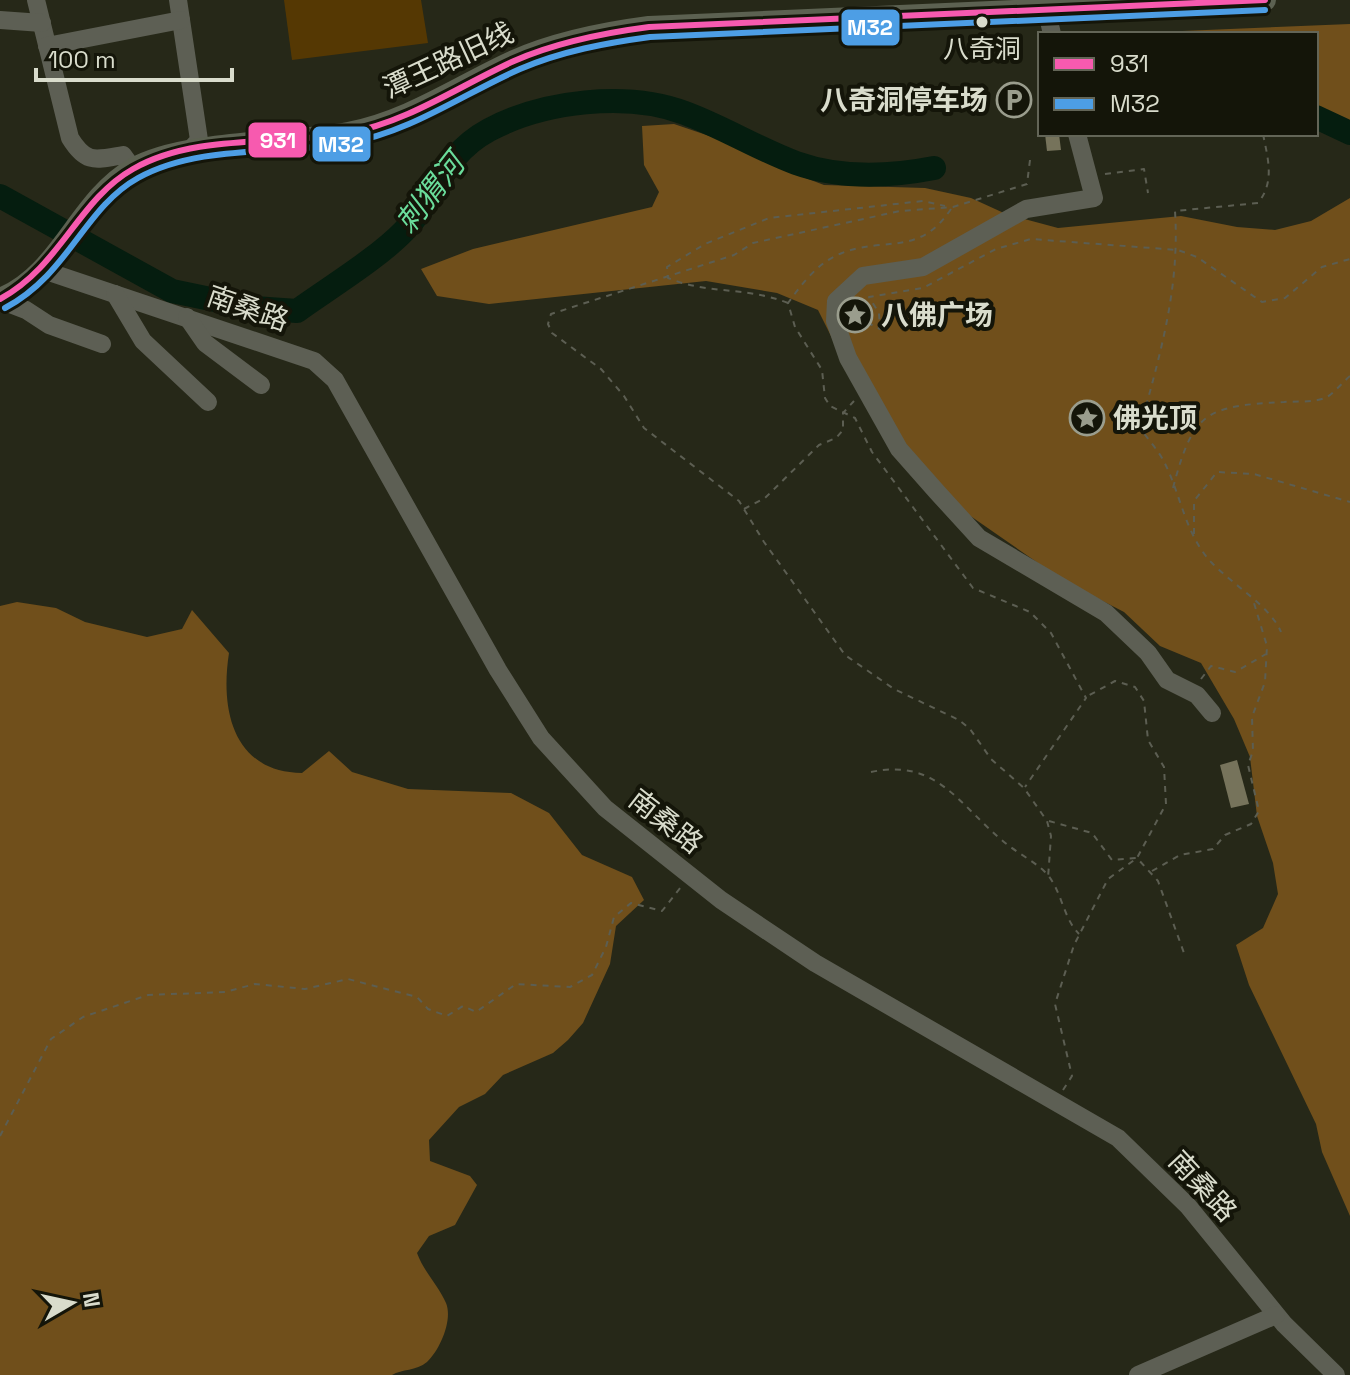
<svg xmlns="http://www.w3.org/2000/svg" width="1350" height="1375" font-family="'Space Grotesk','Noto Sans SC',sans-serif">
	<rect width="100%" height="100%" fill="#262818"/>
	<polygon fill="#553803" points="284,0 421,0 428,43 292,60"/>
	<g fill="#704f1b">
		<polygon points="1350,24 1350,124 1316,109 1316,34 1110,34"/>
		<polygon points="674,124 730,143 774,166 824,185 925,188 971,198 1006,214 1058,228 1181,216 1237,227 1275,230 1311,221 1350,198 1350,1216 1322,1152 1316,1124 1249,985 1236,945 1263,928 1278,894 1273,863 1257,816 1250,757 1234,719 1201,663 1160,646 1124,612 1064,581 969,515 920,463 842,358 818,310 777,293 706,281 489,304 437,296 421,269 473,249 652,207 659,192 644,165 642,126"/>
		<path d="M17 602 56 608 85 622 147 637 182 629 192 610 229 653C220 710 233 772 302 773L329 751 352 772 408 789 511 793 549 813 582 855 632 877 644 900 616 926 610 964 583 1023 568 1040 553 1053 503 1075 485 1094 459 1107 429 1140 430 1161 470 1176 477 1185 455 1225 429 1236 417 1253C424 1272 438 1285 446 1303 453 1320 440 1350 427 1362 416 1371 402 1369 392 1375H0V606Z"/>
	</g>
	<g fill="none" stroke-linecap="round" stroke-linejoin="round">
		<g stroke="#051d0f" stroke-width="24">
			<polyline points="1316,117 1350,133"/>
			<path d="M0 196 172 291 254 308 297 311C329 288 378 258 404 231 439 195 441 156 489 130 543 101 627 91 685 113 723 127 758 149 796 163 841 179 888 177 934 168"/>
		</g>
	</g>
	<g fill="#76735b">
		<polygon points="1045,134 1059,134 1061,150 1047,151"/>
		<polygon points="1237,760 1249,804 1231,808 1220,765"/>
	</g>
	<g fill="none" stroke-linecap="round" stroke-linejoin="round">
		<g stroke="#5c5e52" stroke-width="2" stroke-dasharray="6 6" stroke-linecap="butt">
			<path d="M1263 134C1268 159 1275 182 1258 203L1175 211C1180 288 1160 355 1140 428 1147 438 1156 448 1162 458 1181 492 1184 534 1212 563 1233 585 1271 607 1281 632"/>
			<polyline points="1030,160 1027,184 953,207 900,211 753,243 734,255 551,314 548,324 552,333 601,369 624,396 644,428 739,501 764,542 845,655 894,689 959,720 970,729 991,759 1024,788 1047,821 1051,836 1048,878"/>
			<polyline points="1105,174 1144,169 1148,193"/>
			<path d="M951 209C919 257 886 236 842 253 818 262 802 284 788 303L795 327 822 370 825 398 830 406 855 418 872 452 973 588 1030 612 1051 633 1086 698 1025 787"/>
			<path d="M788 303C744 286 710 295 668 278L667 267 705 244 769 218 923 201 945 206"/>
			<polyline points="856,330 870,324 880,329 879,313 869,297 923,288 996,249 1031,239 1178,250 1197,257 1262,302 1285,298 1322,267 1350,259"/>
			<path d="M1173 488C1193 412 1205 406 1284 402 1297 401 1315 403 1327 397 1335 392 1343 382 1350 376"/>
			<polyline points="744,509 765,498 819,445 836,438 843,430 843,413 854,401"/>
			<polyline points="1194,534 1194,501 1217,472 1254,474 1350,502"/>
			<polyline points="1201,679 1211,666 1235,672 1266,654"/>
			<path d="M871 772C937 758 958 804 1004 842 1016 852 1032 860 1044 871 1062 888 1062 917 1079 934"/>
			<polyline points="1049,821 1092,833 1112,860 1137,858 1158,881 1184,953"/>
			<polyline points="1152,871 1180,855 1213,849 1225,835 1251,824 1259,811 1248,765 1253,751 1252,717 1265,682 1267,646 1254,603"/>
			<polyline points="1063,1090 1072,1076 1055,1004 1074,945 1108,879 1137,858 1166,804 1164,767 1148,740 1144,701 1135,687 1115,681 1086,697"/>
			<polyline points="0,1136 51,1039 83,1017 148,995 225,992 255,984 305,989 348,979 417,997 428,1009 447,1016 463,1006 476,1012 516,984 570,987 592,975 606,947 614,917 631,903 662,911 681,887"/>
		</g>
		<g stroke="#5d5f54" stroke-width="18">
			<path d="M36 0 70 138C86 164 95 160 123 155L133 169"/>
			<polyline points="178,0 199,140 188,152"/>
			<polyline points="1046,8 1052,34"/>
			<polyline points="0,20 42,23"/>
			<polyline points="47,46 181,20"/>
			<polyline points="1077,134 1094,198 1026,209 923,267 863,276 836,301 835,321 848,358 899,449 937,492 979,538 1106,613 1148,653 1167,680 1197,695 1212,713"/>
			<polyline points="43,270 314,361 335,380 498,670 541,738 605,808 721,900 815,963 1118,1138 1188,1206 1284,1324 1336,1375"/>
			<polyline points="115,294 143,341 208,402"/>
			<polyline points="0,300 26,310 49,325 102,344"/>
			<polyline points="187,317 205,343 261,385"/>
			<polyline points="1138,1375 1276,1315"/>
		</g>
		<path stroke="#5c6151" stroke-width="22" d="M0 299C61 275 78 201 133 169 185 140 287 144 348 133 408 122 459 86 514 61 557 42 603 33 649 27L1265 0"/>
		<g stroke="#141509" stroke-width="12">
			<path id="bus-1" d="M0 299C61 266 78 200 133 169 196 133 279 146 348 133 408 122 459 86 514 61 557 42 603 33 649 27L1265 0"/>
		</g>
		<g stroke="#141509" stroke-width="12">
			<path id="bus-2" d="M5 308C69 274 84 208 138 178 199 144 281 155 348 143 411 132 463 94 520 69 562 51 606 43 650 37L1265 10"/>
		</g>
		<use href="#bus-1" stroke="#f75aaf" stroke-width="6"/>
		<use href="#bus-2" stroke="#4d9ee5" stroke-width="6"/>
	</g>
	<defs>
		<g id="parking-ring" transform="scale(1.8)"><circle r="9.5" fill="#141509" stroke="#9a9d8d" stroke-width="1.5"/><path d="M-3.5-5.5H1a3.5 3.5 0 0 1 0 7H-1V5.5H-3.5ZM-1-3.4V-.6H.8a1.4 1.4 0 0 0 0-2.8Z" fill="#9a9d8d"/></g>
		<g id="sight-ring" transform="scale(1.8)"><circle r="9.5" fill="#141509" stroke="#9a9d8d" stroke-width="1.5"/><path d="M0-6L1.8-2.2L6-1.7L2.9 1.2L3.7 5.4L0 3.3L-3.7 5.4L-2.9 1.2L-6-1.7L-1.8-2.2Z" fill="#9a9d8d"/></g>
	</defs>
	<g fill-rule="evenodd">
		<use href="#parking-ring" x="1014" y="100"/>
		<use href="#sight-ring" x="855" y="315"/>
		<use href="#sight-ring" x="1087" y="418"/>
	</g>
	<circle fill="#d9dccc" stroke="#141509" stroke-width="3" cx="982" cy="22" r="7"/>
	<g text-anchor="middle" dominant-baseline="central" stroke-width="8" stroke-linejoin="round" paint-order="stroke">
		<g font-size="26" fill="#d9dccc" stroke="#141509">
			<text x="982" y="49">八奇洞</text>
		</g>
		<g font-size="28" fill="#d9dccc" stroke="#141509">
			<text transform="translate(448 60) rotate(-25)">潭王路旧线</text>
			<text transform="translate(248 308) rotate(19)">南桑路</text>
			<text transform="translate(666 821) rotate(38)">南桑路</text>
			<text transform="translate(1203 1186) rotate(47)">南桑路</text>
		</g>
		<g font-size="28" font-weight="bold" fill="#d9dccc" stroke="#141509" text-anchor="start">
			<text x="988" y="100" text-anchor="end">八奇洞停车场</text>
			<text x="881" y="315">八佛广场</text>
			<text x="1113" y="418">佛光顶</text>
		</g>
		<g font-size="30" font-style="italic" fill="#6adc9b" stroke="#141509">
			<text transform="translate(430 193) rotate(-52)">刺猬河</text>
		</g>
	</g>
	<g stroke="#141509" stroke-width="3">
		<rect x="840" y="8" width="61" height="39" rx="8" fill="#4d9ee5"/>
		<rect x="247" y="121" width="61" height="38" rx="8" fill="#f75aaf"/>
		<rect x="311" y="125" width="61" height="38" rx="8" fill="#4d9ee5"/>
	</g>
	<g font-size="22" text-anchor="middle" font-weight="bold" fill="#fff">
		<text x="870" y="35">M32</text>
		<text x="278" y="148">931</text>
		<text x="341" y="152">M32</text>
	</g>
	<rect x="1038" y="32" width="280" height="104" fill="#141509" stroke="#636557" stroke-width="2"/>
	<rect x="1054" y="58" width="40" height="12" fill="#f75aaf" stroke="#636557" stroke-width="2"/>
	<text x="1110" y="72" font-size="24" fill="#d9dccc">931</text>
	<rect x="1054" y="98" width="40" height="12" fill="#4d9ee5" stroke="#636557" stroke-width="2"/>
	<text x="1110" y="112" font-size="24" fill="#d9dccc">M32</text>
	<g transform="translate(72 1303) rotate(81)" stroke="#141509" stroke-width="6" paint-order="stroke">
	<path d="M0-6L14 30L0 20L-14 30Z" fill="#d9dccc"/>
	<text y="-12" font-size="22" font-weight="bold" text-anchor="middle" fill="#d9dccc">N</text>
	</g>
	<path d="M36 68v12h196v-12" fill="none" stroke="#d9dccc" stroke-width="4"/>
	<text x="48" y="68" font-size="24" fill="#d9dccc" stroke="#141509" stroke-width="6" paint-order="stroke">100 m</text>
</svg>
